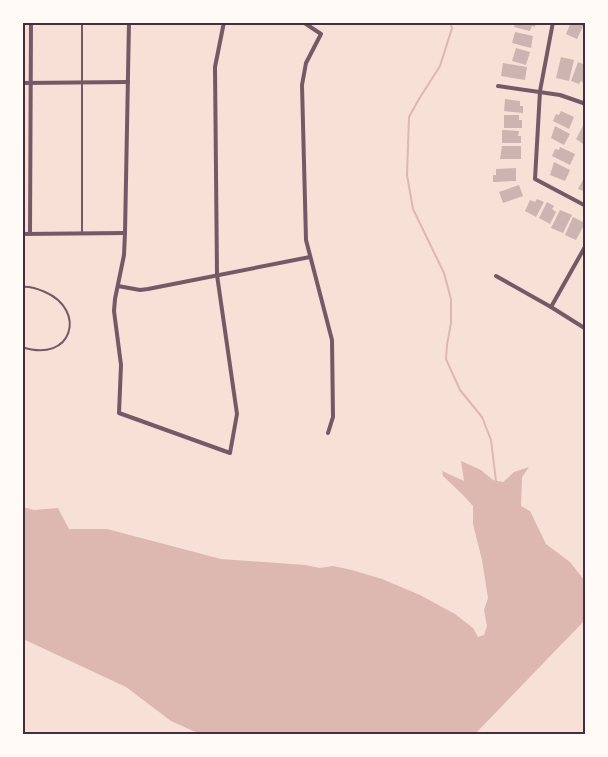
<svg xmlns="http://www.w3.org/2000/svg" width="608" height="757" font-family="Arial,sans-serif">
	<rect width="100%" height="100%" fill="#f7e1d7"/>
	<polygon fill="#dcb8b0" points="461,461 481,470 493,480 503,482 514,472 529,467 522,477 521,506 530,511 546,544 570,562 585,581 585,620 475,734 200,734 171,721 126,687 23,639 23,507 34,510 58,508 69,529 107,529 221,559 305,565 320,568 333,566 352,570 382,579 420,595 455,614 473,628 478,637 484,635 487,626 484,610 488,598 482,560 473,524 473,506 462,494 443,476 442,471 464,481"/>
	<g fill="none" stroke-linecap="round" stroke-linejoin="round">
		<polyline stroke="#dcb8b0" stroke-width="2" points="450,22 452,28 440,66 419,99 409,117 407,175 413,209 444,273 451,299 451,323 447,345 446,359 460,390 482,417 491,440 496,481"/>
	</g>
	<g fill="#ccb4b1">
		<polygon points="515,22 536,22 535,27 532,26 530,31 514,27"/>
		<polygon points="571,22 585,22 577,39 566,34"/>
		<polygon points="515,32 533,36 531,48 512,43"/>
		<polygon points="516,48 530,52 526,65 512,61"/>
		<polygon points="561,57 574,60 569,81 556,78"/>
		<polygon points="578,62 586,65 586,79 584,83 581,81 579,84 571,81"/>
		<polygon points="503,63 527,67 525,80 501,76"/>
		<polygon points="505,99 520,101 520,106 523,106 523,113 504,111"/>
		<polygon points="561,111 574,117 569,129 553,121 556,114 559,115"/>
		<polygon points="504,115 519,115 519,120 522,120 522,128 504,128"/>
		<polygon points="586,120 586,146 576,139"/>
		<polygon points="555,126 570,134 564,145 551,138"/>
		<polygon points="502,130 519,131 518,136 521,136 521,143 502,143"/>
		<polygon points="502,146 521,146 521,159 500,159"/>
		<polygon points="560,147 575,154 570,165 552,156 555,149 559,150"/>
		<polygon points="554,162 570,170 565,181 550,175"/>
		<polygon points="516,168 516,181 493,182 493,175 496,175 496,169"/>
		<polygon points="584,178 586,178 586,192 578,189"/>
		<polygon points="519,185 523,196 503,203 499,192"/>
		<polygon points="537,199 544,202 536,217 525,211 530,200 535,202"/>
		<polygon points="547,202 554,206 552,209 556,212 550,224 539,218"/>
		<polygon points="560,210 572,215 563,233 551,228"/>
		<polygon points="573,217 585,223 576,240 565,235"/>
	</g>
	<g fill="none" stroke-linecap="round" stroke-linejoin="round">
		<g stroke="#755966" stroke-width="2">
			<polyline points="82,22 82,233"/>
			<path d="M22 287C30 286 38 289 45 292 87 310 73 364 22 347"/>
		</g>
		<g stroke="#755966" stroke-width="4">
			<polyline points="129,22 125,233 124,255 115,299 114,311 121,365 119,413 230,453 237,414 217,275 215,67 224,22"/>
			<polyline points="303,22 321,34 306,63 302,85 306,240 332,340 333,417 328,433"/>
			<polyline points="553,22 540,91 535,179 586,206"/>
			<polyline points="22,83 128,82"/>
			<polyline points="498,86 560,95 586,104"/>
			<polyline points="22,234 125,233"/>
			<polyline points="30,234 31,22"/>
			<polyline points="496,276 551,307 586,329"/>
			<polyline points="118,286 140,290 148,289 310,257"/>
			<polyline points="551,307 586,245"/>
		</g>
	</g>
	<rect width="608" height="757" fill="none" stroke="#fffaf5" stroke-width="48"/>
	<rect x="24" y="24" width="560" height="709" fill="none" stroke="#4a2c40" stroke-width="2"/>
</svg>
